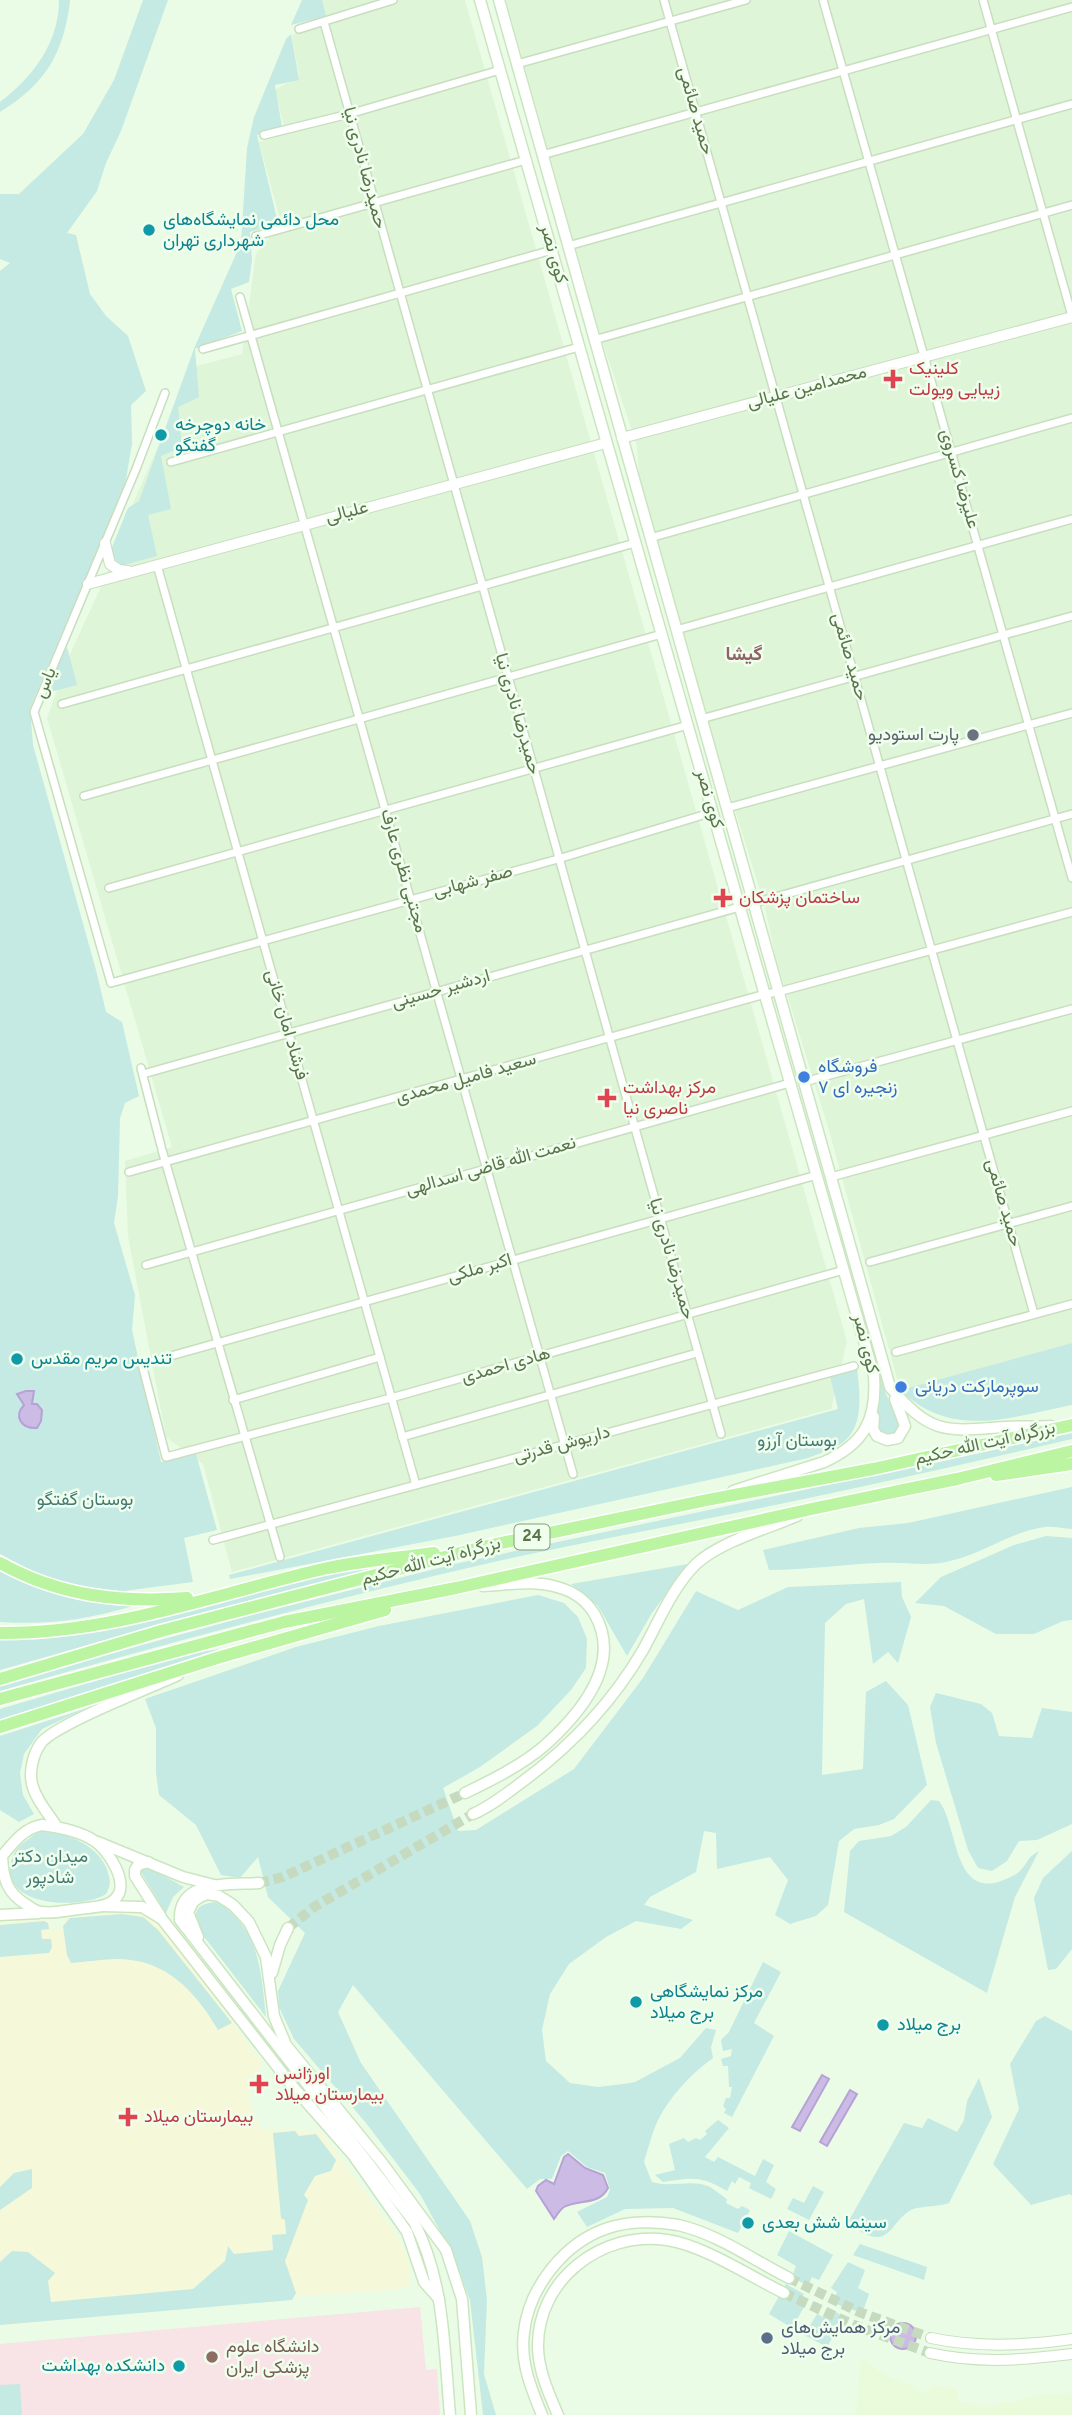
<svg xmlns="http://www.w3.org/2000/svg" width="1072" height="2415" font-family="Overpass,Vazirmatn,sans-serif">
	<rect width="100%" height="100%" fill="#eafce6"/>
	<g fill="#def5d8">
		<polygon points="322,0 465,0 847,1341 831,1409 232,1572 203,1464 166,1437 128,1236 125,1161 172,1147 47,718 71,652 104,580 131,508 193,367 242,354 256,254 281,223 259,142 286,134 275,90 299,76 292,36 322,10"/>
		<polygon points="506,0 1072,0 1072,1343 900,1390 829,1130 776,959 764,903 642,512 637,446 599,331"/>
	</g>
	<polygon fill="#eafbdb" points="864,2358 881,2373 927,2393 932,2385 957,2388 958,2402 987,2405 998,2404 1007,2400 1008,2403 1048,2393 1058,2395 1072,2392 1072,2415 856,2415 860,2365"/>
	<polygon fill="#f8e3e6" points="420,2307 426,2370 437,2369 440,2415 0,2415 0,2344"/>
	<polygon fill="#f5f9da" points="130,1911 151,1919 165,1930 261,2061 260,2070 248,2078 250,2104 261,2130 320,2131 396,2234 408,2258 410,2283 408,2286 403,2289 250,2300 0,2326 0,1923 46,1919 51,1923 52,1930 62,1929 65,1918"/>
	<g fill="#c5e9e3">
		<path d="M59 0H70V2C63 55 45 84 0 112V102C33 77 59 43 59 0Z"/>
		<polygon points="143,0 168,0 121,131 106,163 97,191 67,233 76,235 90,294 106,316 128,336 146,391 131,405 132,444 125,485 30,708 33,745 96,970 106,1012 122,1022 139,1096 125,1103 120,1118 118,1196 114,1223 135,1295 132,1330 161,1462 196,1454 217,1530 184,1538 193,1582 108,1593 42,1576 0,1554 0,271 10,263 0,259 0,194 19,194 83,134 114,80"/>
		<polygon points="302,0 322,0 326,16 291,25"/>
		<polygon points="291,34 299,80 275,85 282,127 257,135 278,223 250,232 252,260 249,282 231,289 242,331 195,349 199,397 178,407 182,447 161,456 171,509 148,515 157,556 120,566 110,552 128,508 139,501 195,346 241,243 247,148 254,117 286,39"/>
		<polygon points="67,647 77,685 46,693 46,690"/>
		<path d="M1072 1343V1405C1010 1417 952 1440 900 1390Z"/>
		<path d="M857 1368C860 1394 865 1430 839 1445 829 1451 817 1454 808 1458L455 1536 230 1579 229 1575 838 1409 830 1376Z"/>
		<polygon points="879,1372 886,1394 900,1424 893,1434 883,1433 877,1425"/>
		<path d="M1072 1433V1439C973 1462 874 1485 775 1505 682 1524 590 1541 498 1561 331 1599 165 1644 0 1691V1684L248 1616 459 1563Z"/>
		<path d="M1072 1487V1529C1063 1529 1054 1526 1045 1527 1012 1531 983 1554 950 1561 927 1567 905 1562 881 1563 844 1564 807 1570 769 1570L763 1550 859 1528 908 1523Z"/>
		<polygon points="1046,1536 1072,1538 1072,1620 1063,1621 1034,1634 996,1634 944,1606 915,1603 941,1577 1014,1545"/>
		<polygon points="433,1557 183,1618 0,1670 0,1637 65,1634 327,1573"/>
		<polygon points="688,1564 652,1613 627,1656 598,1606 571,1584"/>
		<path d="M0 1566 81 1597 133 1606C85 1620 50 1625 0 1622Z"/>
		<path d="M901 1582 902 1597 911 1617 898 1663 888 1652 873 1664 864 1599 846 1604 825 1623 822 1775 863 1769 866 1692 886 1681 908 1705 927 1785 894 1819 879 1825 854 1829 839 1841 828 1905 816 1916 790 1924 775 1915 788 1880 770 1857 717 1869 716 1833 704 1831 696 1872 650 1897 644 1905 693 1920 681 1929 636 1921 606 1937 569 1964 550 1994 542 2030 546 2061 570 2083 598 2087 623 2084 635 2082 680 2058 706 2028 716 2030 711 2047 713 2058C691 2074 670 2096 658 2120 652 2133 648 2149 644 2162L652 2182C670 2188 691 2179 708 2186 714 2189 721 2195 727 2199L726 2203 738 2209 742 2206 750 2210 738 2233 673 2208 625 2209 587 2227 577 2212 607 2197 610 2190 605 2173 587 2167 568 2151 561 2156 552 2179H540L527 2189 353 1985 338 2012 361 2063 470 2221 482 2257 487 2300 484 2374 496 2415H483L470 2300 453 2255 420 2194 366 2123 294 2039 279 2007 278 1991 305 1933 268 1897 258 1857 240 1878 221 1875 196 1825 159 1795 156 1773V1728L145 1699 296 1647 379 1626 538 1595 564 1603 578 1617 587 1639 586 1668 571 1690 537 1726 480 1767 443 1788 458 1831 476 1830 574 1769 643 1678 696 1591 738 1610 788 1587Z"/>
		<polygon points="220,1649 144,1676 0,1720 0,1709 187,1654"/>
		<polygon points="936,1693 981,1704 992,1713 999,1736 1032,1738 1042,1708 1072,1712 1072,1824 1037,1840 1019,1841 1007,1861 992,1871 978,1868 968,1850 936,1743 930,1707"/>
		<polygon points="87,1708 42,1729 24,1754 20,1773 23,1795 34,1814 19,1822 0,1810 0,1736"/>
		<path d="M931 1800 939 1801C958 1825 953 1898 1001 1881 1006 1879 1016 1875 1020 1871 1029 1862 1026 1858 1039 1851L1015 1897 987 1993 844 1912 850 1851 859 1841 891 1836 906 1827Z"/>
		<path d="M39 1831C64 1832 95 1843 106 1867 110 1878 112 1884 106 1894 84 1908 16 1908 10 1874 9 1867 12 1855 17 1849 23 1842 32 1837 39 1831Z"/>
		<polygon points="1072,1851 1072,1949 1056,1969 1048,1970 1034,1898 1043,1878"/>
		<polygon points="150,1868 184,1887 173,1897 166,1913 141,1872 143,1869"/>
		<path d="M217 1902C260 1928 261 1972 266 2017L202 1934C192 1915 192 1904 217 1902Z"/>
		<path d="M122 1914 143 1917 158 1930 232 2023 218 2030C199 1997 172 1965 131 1960 112 1957 90 1962 71 1963L67 1955 63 1926 70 1918Z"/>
		<polygon points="44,1921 48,1923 49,1929 41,1930 42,1939 51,1939 52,1947 49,1953 0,1957 0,1925"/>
		<polygon points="763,1962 781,1972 754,2023 774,2036 732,2117 724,2113 726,2109 723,2106 726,2098 730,2098 732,2087 729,2087 728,2066 723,2066 721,2059 731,2056 732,2049 723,2051 721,2040 729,2032"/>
		<polygon points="1045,2016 1072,2031 1072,2196 1070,2194 1031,2205 993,2164 1019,2109 1010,2064 1036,2021"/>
		<path d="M979 2078 992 2117 949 2203C938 2207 918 2206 911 2210 905 2213 899 2220 895 2225 879 2247 866 2234 847 2224L904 2123 922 2128 928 2118 957 2132 964 2120 967 2101Z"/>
		<path d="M718 2120 729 2128 705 2157 714 2162 718 2157 755 2176 763 2159 774 2165 766 2182 776 2189 771 2199 749 2188 751 2183 739 2177 735 2184 732 2181 727 2191C699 2175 693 2178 663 2182L655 2175 675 2170 669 2144 684 2138 688 2142 696 2138 700 2140 707 2134 705 2131Z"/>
		<polygon points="295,2131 299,2136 316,2134 336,2160 331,2171 315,2176 304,2195 308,2200 285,2261 296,2293 292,2300 0,2325 0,2262 12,2251 28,2252 55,2273 48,2281 51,2302 193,2289 225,2261 228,2246 234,2254 273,2250 272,2235 286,2234 285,2220 281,2218 273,2133"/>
		<polygon points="32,2169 32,2188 0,2210 0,2187 14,2173"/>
		<polygon points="813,2186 824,2192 809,2220 787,2209 793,2198 804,2203"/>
		<polygon points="789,2231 833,2255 819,2280 812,2277 808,2286 792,2277 796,2266 777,2255"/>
		<polygon points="860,2244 927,2267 924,2280 853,2255"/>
		<polygon points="848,2262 865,2270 858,2288 869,2294 862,2314 849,2308 848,2310 833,2302 837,2292 831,2288"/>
		<polygon points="786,2284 804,2294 798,2303 804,2307 792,2328 769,2314"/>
		<polygon points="828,2307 844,2317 827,2347 804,2335 817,2314 823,2317"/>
		<polygon points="20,2384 22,2415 0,2415 0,2385"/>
	</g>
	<g fill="#cbbbe5" stroke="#b7a2d6" stroke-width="2">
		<path d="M26 1391H34L32 1404H37L42 1410 41 1421 37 1428C22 1429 13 1417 24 1405L17 1394Z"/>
		<polygon points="822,2075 829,2079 800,2131 792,2127"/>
		<polygon points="850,2090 857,2094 827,2146 820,2142"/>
		<path d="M568 2154 585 2168 603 2175 608 2188C599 2206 578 2199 564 2207 559 2210 558 2214 554 2219L536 2191 538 2186 546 2180 554 2184 564 2157Z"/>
		<circle cx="903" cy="2336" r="13"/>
	</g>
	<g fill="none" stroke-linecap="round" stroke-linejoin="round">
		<g stroke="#c6dac0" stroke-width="10" stroke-dasharray="10 5" stroke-linecap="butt">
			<polyline points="789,2278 859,2312 931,2338"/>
			<polyline points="784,2293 854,2325 930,2353"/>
		</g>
		<g stroke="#c6dac0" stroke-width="10" stroke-dasharray="10 5" stroke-linecap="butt">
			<polyline points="259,1883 283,1877 465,1793"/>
			<polyline points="288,1928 314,1907 473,1814"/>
		</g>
		<g stroke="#c8debf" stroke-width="10">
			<g id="minor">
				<polyline points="664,0 1034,1314"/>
				<polyline points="823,0 1072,878"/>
				<polyline points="983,0 1072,316"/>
				<polyline points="324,22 721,1434"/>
				<polyline points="299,29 393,0"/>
				<polyline points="517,64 746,0"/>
				<polyline points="264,135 349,114 500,70"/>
				<polyline points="542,155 1072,7"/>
				<polyline points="256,236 526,160"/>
				<polyline points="568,246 1072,104"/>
				<polyline points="240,297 573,1474"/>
				<polyline points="594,340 1072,205"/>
				<polyline points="203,349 552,250"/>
				<polyline points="165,393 136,469 34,712 111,983 558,859 713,812"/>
				<polyline points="171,462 579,347"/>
				<polyline points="650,538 1072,418"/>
				<polyline points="157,565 416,1485"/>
				<polyline points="676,630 1072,519"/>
				<polyline points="62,704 635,543"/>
				<polyline points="701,719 1072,616"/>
				<polyline points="84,796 662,634"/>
				<polyline points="727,808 1072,713"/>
				<polyline points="109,888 688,725"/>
				<polyline points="141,1068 161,1146"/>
				<polyline points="143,1074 1072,814"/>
				<polyline points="804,1082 1072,1009"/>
				<polyline points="162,1150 280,1557"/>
				<polyline points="129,1172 765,994 778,992 1072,912"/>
				<polyline points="817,1175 142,1364 166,1457 391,1398 844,1270"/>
				<polyline points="831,1177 1072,1111"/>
				<polyline points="870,1262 1072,1206"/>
				<polyline points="146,1265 790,1083"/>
				<polyline points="896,1352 1072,1304"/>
				<polyline points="233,1400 380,1357"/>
				<polyline points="402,1437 697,1353"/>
				<polyline points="213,1540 854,1366"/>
			</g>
		</g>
		<g stroke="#c8debf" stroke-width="12">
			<g id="tertiary">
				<polyline points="622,438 1072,317"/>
				<polyline points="105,543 110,564 119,570 128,571"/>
				<polyline points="88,584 606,443"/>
				<path d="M931 2338C978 2348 1024 2346 1072 2339"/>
				<path d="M930 2353C978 2364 1023 2360 1072 2354"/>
			</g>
		</g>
		<g stroke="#cbe5c0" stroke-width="13">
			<g id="secondary">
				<path d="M480 0 874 1376C877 1420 864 1444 824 1462L733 1491"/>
				<path d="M499 0 890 1387C932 1436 946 1431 1006 1427 1021 1426 1036 1427 1051 1426"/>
				<polyline points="874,1417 873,1429 877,1436 887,1440 898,1438 905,1426 895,1399"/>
				<path d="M465 1793C492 1780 520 1766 543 1747 579 1715 623 1665 595 1615 587 1601 573 1591 557 1587 533 1580 507 1585 483 1586"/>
				<path d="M473 1814C491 1806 506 1794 522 1782 571 1746 612 1703 643 1650 659 1621 672 1588 696 1564 720 1542 766 1529 797 1516"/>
				<path d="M42 1825C58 1827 79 1831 93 1840 108 1849 131 1884 115 1899 106 1908 91 1907 79 1909 68 1910 53 1914 42 1912 37 1912 31 1908 27 1905 7 1893 3 1879 2 1856 13 1843 24 1828 42 1825Z"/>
				<path d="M57 1827C48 1813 36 1800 32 1784 29 1771 33 1754 41 1743 54 1725 152 1687 178 1675"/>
				<polyline points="98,1842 183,1877 214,1885"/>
				<polyline points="148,1862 138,1865 135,1870 135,1876 161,1917"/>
				<path d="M259 1883C230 1885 178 1879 180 1920L414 2222C445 2281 444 2350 450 2415"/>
				<polyline points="101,1906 142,1907 162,1919 294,2088 353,2155 407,2232 424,2282 439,2299"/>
				<polyline points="0,1915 39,1913"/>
				<polyline points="198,1937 188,1912 193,1902 200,1897 207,1894 219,1896 233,1905 249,1922 266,1957 274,2016 286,2045 383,2164 446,2250 462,2299 471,2415"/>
				<polyline points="272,1973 280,1945 288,1928"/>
				<path d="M542 2415C531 2388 520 2362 524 2332 529 2287 565 2242 608 2228 629 2221 656 2221 678 2225 718 2234 753 2260 789 2278"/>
				<path d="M558 2415C549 2394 539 2372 538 2349 536 2280 602 2230 667 2240 703 2245 751 2277 784 2293"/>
			</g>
		</g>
		<g stroke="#fff" stroke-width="15">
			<g id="trunk">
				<polyline points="996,1475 1072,1464"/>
				<path d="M0 1563C59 1596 120 1603 187 1598"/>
				<path d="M0 1633C111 1634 216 1594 323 1569 359 1561 398 1558 434 1553"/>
				<polyline points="0,1679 161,1631 487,1546 707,1500 873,1469 1072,1425"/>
				<polyline points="0,1699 284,1622 456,1588 816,1508 957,1479 1072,1451"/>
				<polyline points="0,1727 217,1658 385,1610"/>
			</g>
		</g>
		<use href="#minor" stroke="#fff" stroke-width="7"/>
		<use href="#tertiary" stroke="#fff" stroke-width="10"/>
		<use href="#secondary" stroke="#fff" stroke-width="10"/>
		<use href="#trunk" stroke="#bbf5a1" stroke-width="12"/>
	</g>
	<g fill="#0f9aa8" stroke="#effeed" stroke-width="2.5">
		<circle cx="149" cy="230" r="7"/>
		<circle cx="161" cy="435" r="7"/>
		<circle cx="17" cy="1359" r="7"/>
		<circle cx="636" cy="2002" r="7"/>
		<circle cx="883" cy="2025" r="7"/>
		<circle cx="748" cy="2223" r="7"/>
		<circle cx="179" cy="2366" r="7"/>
	</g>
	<g fill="#e0444e" stroke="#effeed" stroke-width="2.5">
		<path d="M889.5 368.5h7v7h7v7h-7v7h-7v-7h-7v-7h7z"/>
		<path d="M719.5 887.5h7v7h7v7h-7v7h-7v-7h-7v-7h7z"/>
		<path d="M603.5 1087.5h7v7h7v7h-7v7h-7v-7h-7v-7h7z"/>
		<path d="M255.5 2073.5h7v7h7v7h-7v7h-7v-7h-7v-7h7z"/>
		<path d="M124.5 2106.5h7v7h7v7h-7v7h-7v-7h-7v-7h7z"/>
	</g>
	<circle fill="#6b7280" stroke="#effeed" stroke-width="2.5" cx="973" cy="735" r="7"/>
	<g fill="#3f7fe0" stroke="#effeed" stroke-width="2.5">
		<circle cx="804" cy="1077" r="7"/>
		<circle cx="901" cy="1387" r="7"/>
	</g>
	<circle fill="#5c6f8a" stroke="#effeed" stroke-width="2.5" cx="767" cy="2338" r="7"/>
	<circle fill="#8d6e63" stroke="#effeed" stroke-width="2.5" cx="212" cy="2357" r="7"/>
	<g text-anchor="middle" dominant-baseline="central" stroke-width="5" stroke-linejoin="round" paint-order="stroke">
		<rect fill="#effeed" stroke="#889d7c" stroke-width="2" x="514.5" y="1524.5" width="35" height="25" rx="5"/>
		<g font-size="16" font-weight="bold" fill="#5c744c">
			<text x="532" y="1537">24</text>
		</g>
		<g font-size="18" fill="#5c744c" stroke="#effeed">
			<text transform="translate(695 111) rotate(74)">حمید صائمی</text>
			<text transform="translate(364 168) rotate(75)">حمیدرضا نادری نیا</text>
			<text transform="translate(553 254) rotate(74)">کوی نصر</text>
			<text transform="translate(807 388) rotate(-15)">محمدامین علیالی</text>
			<text transform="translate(959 479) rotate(74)">علیرضا کسروی</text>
			<text transform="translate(347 513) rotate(-15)">علیالی</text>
			<text transform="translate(849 657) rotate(74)">حمید صائمی</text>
			<text transform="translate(46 683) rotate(-67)">یاس</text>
			<text transform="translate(517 714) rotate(74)">حمیدرضا نادری نیا</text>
			<text transform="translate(709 799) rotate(74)">کوی نصر</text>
			<text transform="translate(403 871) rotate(74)">مجتبی نظری عارف</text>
			<text transform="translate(473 882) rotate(-15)">صفر شهابی</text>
			<text transform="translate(441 990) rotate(-16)">اردشیر حسینی</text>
			<text transform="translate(286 1025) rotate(74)">فرشاد امان خانی</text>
			<text transform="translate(466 1079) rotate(-16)">سعید فامیل محمدی</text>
			<text transform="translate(491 1167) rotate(-16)">نعمت الله قاضی اسدالهی</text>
			<text transform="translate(1003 1203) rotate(74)">حمید صائمی</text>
			<text transform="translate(671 1259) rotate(74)">حمیدرضا نادری نیا</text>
			<text transform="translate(480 1269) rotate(-16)">اکبر ملکی</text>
			<text transform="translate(865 1344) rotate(76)">کوی نصر</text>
			<text transform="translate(506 1366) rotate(-16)">هادی احمدی</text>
			<text transform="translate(985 1444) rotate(-13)">بزرگراه آیت الله حکیم</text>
			<text transform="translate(562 1445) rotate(-15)">داریوش قدرتی</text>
			<text transform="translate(431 1562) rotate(-15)">بزرگراه آیت الله حکیم</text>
		</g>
		<g font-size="18" fill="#0d838f" stroke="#effeed" text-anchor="start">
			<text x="163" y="220">محل دائمی نمایشگاه‌های<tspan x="163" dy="21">شهرداری تهران</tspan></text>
			<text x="175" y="425">خانه دوچرخه<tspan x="175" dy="21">گفتگو</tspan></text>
			<text x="31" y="1359">تندیس مریم مقدس</text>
			<text x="650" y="1992">مرکز نمایشگاهی<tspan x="650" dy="21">برج میلاد</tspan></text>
			<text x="897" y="2025">برج میلاد</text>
			<text x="762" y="2223">سینما شش بعدی</text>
			<text x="165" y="2366" text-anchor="end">دانشکده بهداشت</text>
		</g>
		<g font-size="18" fill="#be3a42" stroke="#effeed" text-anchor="start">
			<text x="909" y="369">کلینیک<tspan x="909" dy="21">زیبایی ویولت</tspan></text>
			<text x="739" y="898">ساختمان پزشکان</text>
			<text x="623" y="1088">مرکز بهداشت<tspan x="623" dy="21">ناصری نیا</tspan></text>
			<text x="275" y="2074">اورژانس<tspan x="275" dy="21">بیمارستان میلاد</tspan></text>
			<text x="144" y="2117">بیمارستان میلاد</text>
		</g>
		<g font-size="18" fill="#5b616d" stroke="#effeed" text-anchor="end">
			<text x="959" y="735">پارت استودیو</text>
		</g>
		<g font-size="18" fill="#366cbe" stroke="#effeed" text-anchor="start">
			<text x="818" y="1067">فروشگاه<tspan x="818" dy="21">زنجیره ای ۷</tspan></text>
			<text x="915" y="1387">سوپرمارکت دریانی</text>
		</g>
		<g font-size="18" fill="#447977" stroke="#effeed">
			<text x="797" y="1441">بوستان آرزو</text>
			<text x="85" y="1500">بوستان گفتگو</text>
			<text x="50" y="1857">میدان دکتر<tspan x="50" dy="21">شادپور</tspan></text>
		</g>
		<g font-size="18" fill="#4e5e75" stroke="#effeed" text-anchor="start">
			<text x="781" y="2328">مرکز همایش‌های<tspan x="781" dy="21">برج میلاد</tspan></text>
		</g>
		<g font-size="18" fill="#785e54" stroke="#effeed" text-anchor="start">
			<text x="226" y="2347">دانشگاه علوم<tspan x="226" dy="21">پزشکی ایران</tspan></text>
		</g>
		<g font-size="19" font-weight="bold" fill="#906467" stroke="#effeed">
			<text x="744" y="655">گیشا</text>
		</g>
	</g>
</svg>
